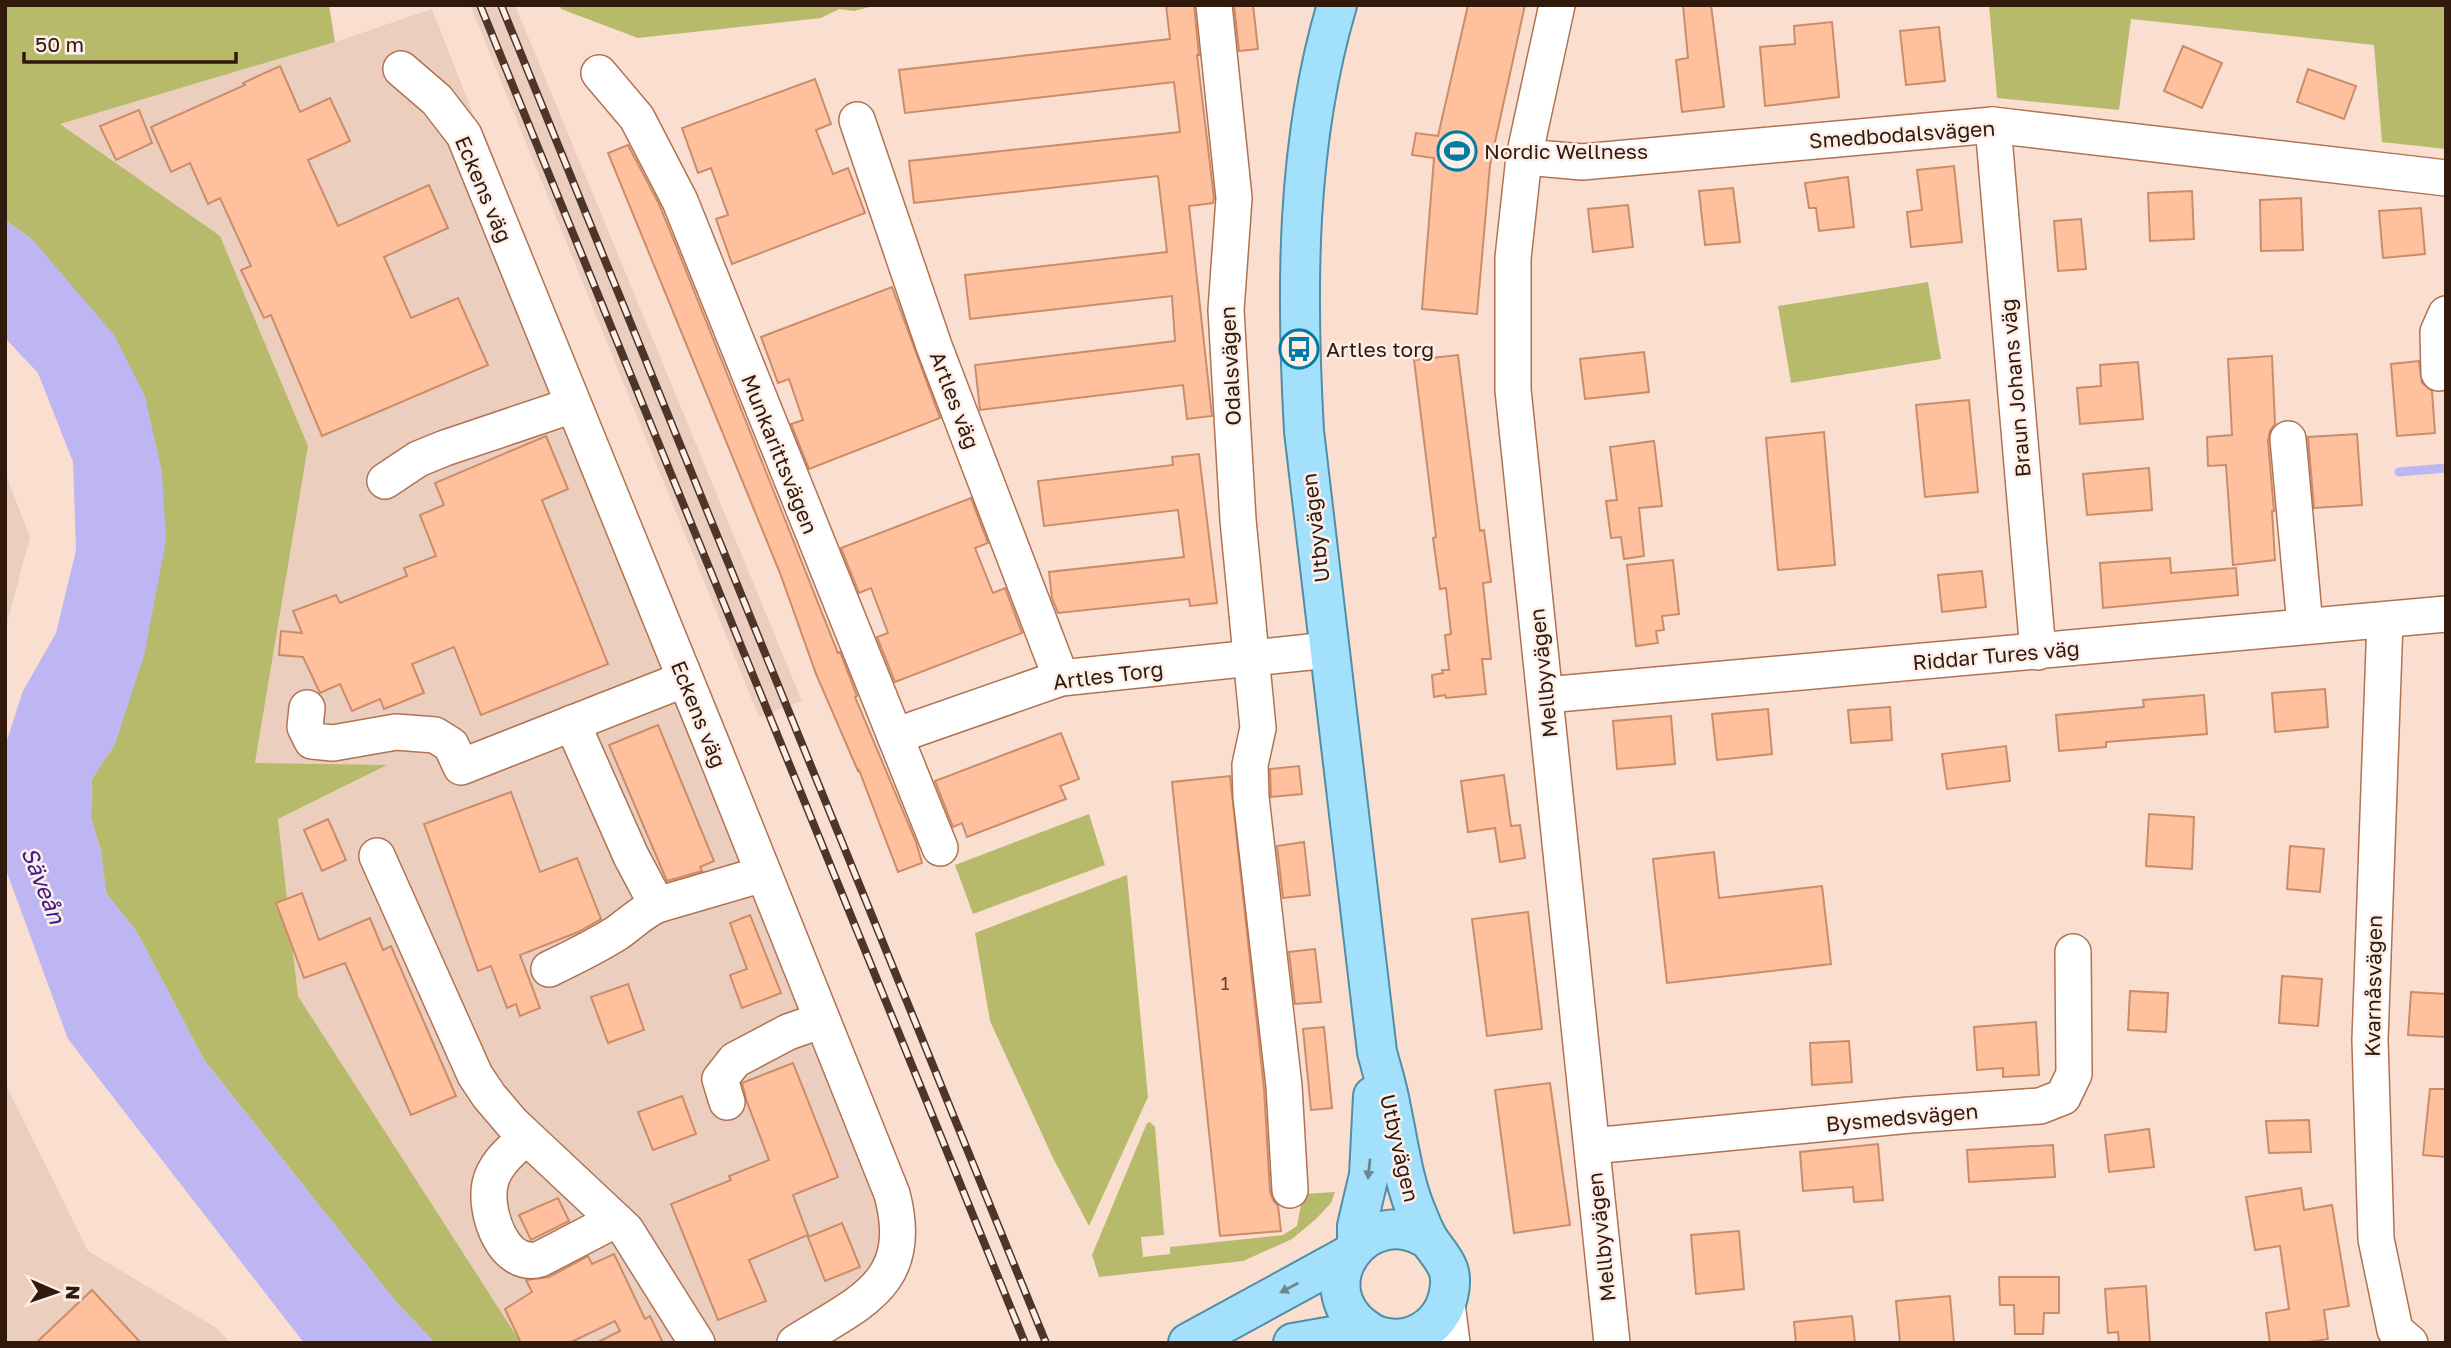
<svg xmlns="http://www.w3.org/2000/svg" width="2451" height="1348" font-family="'Golos Text',sans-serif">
	<rect width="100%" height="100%" fill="#fadfd0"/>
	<g fill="#eccebf">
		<polygon points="470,5 515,5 802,701 759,717"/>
		<polygon points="432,9 907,1219 901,1265 878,1314 826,1343 521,1343 298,996 278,819 385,766 255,764 308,446 220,237 59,124 335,42"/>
		<polygon points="5,473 30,537 5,631"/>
		<polygon points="5,1083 88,1251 215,1327 231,1343 5,1343"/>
	</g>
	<g fill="#b7b96b">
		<polygon points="5,5 329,5 335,42 60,124 220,236 308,446 255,763 387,765 278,819 298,996 521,1343 435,1343 396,1302 204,1060 137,932 106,893 101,851 91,818 92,779 115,744 128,701 33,240 5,220"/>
		<polygon points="560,5 877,5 854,11 839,9 821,18 638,38 561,9"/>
		<polygon points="1989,5 2446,5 2446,149 2382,142 2374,45 2131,19 2119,110 1997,98"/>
		<polygon points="1928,282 1941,359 1791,383 1778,306"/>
		<polygon points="1089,814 1105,865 973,914 955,865"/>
		<polygon points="1127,875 1148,1097 1089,1226 1053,1158 990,1021 975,933"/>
		<polygon points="1150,1122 1155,1127 1164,1235 1141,1237 1143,1257 1170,1254 1170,1247 1283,1235 1297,1226 1303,1194 1335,1192 1331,1203 1316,1219 1292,1239 1243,1261 1099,1277 1092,1255 1147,1123"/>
	</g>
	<polygon fill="#bdb6f3" points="5,220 33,240 114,335 145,396 162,472 166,541 144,656 115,744 92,779 91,818 101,851 106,893 137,932 204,1060 396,1302 435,1343 304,1343 68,1039 5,867 5,746 23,691 56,633 76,550 73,462 38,373 5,338"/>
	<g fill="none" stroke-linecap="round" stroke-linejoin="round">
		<polyline stroke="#bdb6f3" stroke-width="9" points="2399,472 2446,468"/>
	</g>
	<g fill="#ffc09e" stroke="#cb8c69" stroke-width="2">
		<polygon points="1166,5 1194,5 1199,55 1197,55 1214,198 1213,203 1189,206 1212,416 1187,419 1183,385 980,410 975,365 1175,341 1172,296 970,319 965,275 1167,252 1158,176 914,203 909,161 1180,132 1174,82 905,113 899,70 1170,39"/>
		<polygon points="1234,5 1253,5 1258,49 1239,51"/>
		<polygon points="1468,5 1525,5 1490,165 1477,314 1422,309 1434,158 1412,155 1416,133 1438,136"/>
		<polygon points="1683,5 1711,5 1724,107 1682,112 1676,60 1688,58"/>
		<polygon points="1832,22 1839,97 1765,106 1760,47 1795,44 1794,26"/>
		<polygon points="1939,27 1945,81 1906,85 1900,31"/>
		<polygon points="2183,46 2222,63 2202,108 2164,91"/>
		<polygon points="280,66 300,112 330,98 350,141 308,160 338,226 429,185 448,228 384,257 411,318 458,298 488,365 322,436 271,315 264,318 241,270 251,266 220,198 208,204 190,163 171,172 151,127 245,85 243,83"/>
		<polygon points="2308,69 2356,86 2344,119 2297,102"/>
		<polygon points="815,79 831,124 816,130 833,174 848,168 865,213 732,264 716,219 728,215 711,168 698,173 682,128"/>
		<polygon points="139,110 152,143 116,160 100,126"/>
		<polygon points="628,145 659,204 675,243 838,653 840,652 857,696 855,697 916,842 922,863 898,872 859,770 858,771 816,674 780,573 608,153"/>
		<polygon points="1954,166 1962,242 1911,247 1907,212 1922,210 1917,170"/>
		<polygon points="1848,177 1854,227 1819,231 1816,208 1809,208 1805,183"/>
		<polygon points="1733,188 1740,242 1705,245 1699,191"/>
		<polygon points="2192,191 2194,239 2150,241 2148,193"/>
		<polygon points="2301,198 2303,250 2261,251 2260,200"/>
		<polygon points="1628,205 1633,247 1593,252 1588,209"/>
		<polygon points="2421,208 2425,254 2383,258 2379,211"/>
		<polygon points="2081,219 2086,269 2058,271 2054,221"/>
		<polygon points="892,287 940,418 809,469 791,424 803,420 789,379 778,383 761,337"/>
		<polygon points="1644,352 1649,392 1585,399 1580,359"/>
		<polygon points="1458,355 1480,531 1484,530 1491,582 1483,583 1491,659 1482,659 1486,694 1446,698 1445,695 1434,697 1432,675 1443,673 1442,670 1449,670 1445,635 1451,634 1446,588 1440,589 1433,538 1436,537 1414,360"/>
		<polygon points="2272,356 2275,424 2270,431 2268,441 2274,511 2272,511 2275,560 2233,565 2226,465 2208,466 2207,437 2232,435 2228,359"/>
		<polygon points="2419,361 2422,383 2432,391 2435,433 2397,436 2391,364"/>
		<polygon points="2138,362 2143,419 2080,424 2077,388 2101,386 2100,365"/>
		<polygon points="1969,400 1978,492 1925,497 1916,405"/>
		<polygon points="1824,432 1835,565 1778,570 1766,438"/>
		<polygon points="2357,434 2362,505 2314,508 2308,437"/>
		<polygon points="546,436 568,489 542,500 608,664 481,715 454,647 412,664 424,693 384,709 380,699 352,711 340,684 320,693 303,657 279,655 281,631 302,633 293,611 336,595 340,603 407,576 404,568 436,556 420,515 444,505 435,483"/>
		<polygon points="1654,441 1662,506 1639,508 1644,556 1624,559 1621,537 1611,538 1606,501 1617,500 1610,447"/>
		<polygon points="1199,454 1217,603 1190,606 1189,599 1058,613 1052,598 1049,572 1184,557 1178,510 1044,526 1038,481 1173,465 1172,457"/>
		<polygon points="2149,468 2152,510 2087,515 2083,474"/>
		<polygon points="971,498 988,543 975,548 993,593 1005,588 1022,633 895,682 877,637 888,633 871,588 859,593 841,548"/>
		<polygon points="2170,558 2171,573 2236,568 2238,595 2103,608 2100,563"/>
		<polygon points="1673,560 1679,614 1662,616 1664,630 1656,631 1658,643 1636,646 1627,565"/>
		<polygon points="1982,571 1986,607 1942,612 1938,575"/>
		<polygon points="2325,689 2328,727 2275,732 2272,693"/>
		<polygon points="2204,695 2207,734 2106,742 2106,747 2059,751 2056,715 2144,707 2143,700"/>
		<polygon points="1890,707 1892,740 1851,743 1848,710"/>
		<polygon points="1768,709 1772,754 1717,760 1712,714"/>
		<polygon points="1671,716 1675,764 1617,769 1613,721"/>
		<polygon points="658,725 714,861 700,867 702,871 667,881 609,745"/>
		<polygon points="1061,733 1079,779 1060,786 1066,799 967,837 962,823 953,827 935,781"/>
		<polygon points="2006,746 2010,781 1947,789 1942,754"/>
		<polygon points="1299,766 1302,794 1271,797 1270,769"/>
		<polygon points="1504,775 1511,826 1520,825 1525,858 1500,862 1495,828 1468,832 1461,781"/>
		<polygon points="1230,776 1264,1088 1270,1191 1273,1200 1278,1206 1281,1231 1220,1236 1172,782"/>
		<polygon points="511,792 540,872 577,858 601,919 578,932 520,955 540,1008 520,1016 516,1004 507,1008 491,966 478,971 424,824"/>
		<polygon points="2149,814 2194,817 2192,869 2146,866"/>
		<polygon points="328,819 346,860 322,871 304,830"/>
		<polygon points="1304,842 1310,895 1283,898 1277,846"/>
		<polygon points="2290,846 2324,849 2320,892 2287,889"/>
		<polygon points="1714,852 1719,898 1822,886 1831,964 1667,983 1653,859"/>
		<polygon points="302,893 319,940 370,918 383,950 391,946 456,1096 411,1115 345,963 304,978 276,903"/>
		<polygon points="1528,912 1542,1029 1487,1036 1472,919"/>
		<polygon points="750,915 781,993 742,1008 730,975 747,969 730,923"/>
		<polygon points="1315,949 1321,1002 1295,1004 1289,952"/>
		<polygon points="2282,976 2322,979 2318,1026 2279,1023"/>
		<polygon points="628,984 644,1030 608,1043 591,997"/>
		<polygon points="2130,991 2168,993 2166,1032 2128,1030"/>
		<polygon points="2411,992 2446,994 2446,1037 2408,1035"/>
		<polygon points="2036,1022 2039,1075 2003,1077 2003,1068 1977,1070 1974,1027"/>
		<polygon points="1324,1027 1332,1108 1311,1110 1303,1029"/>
		<polygon points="1849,1041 1852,1082 1812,1085 1810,1043"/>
		<polygon points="793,1063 838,1177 793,1195 808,1235 749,1260 766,1301 718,1320 671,1204 731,1180 729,1176 769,1160 747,1102 742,1083"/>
		<polygon points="1550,1083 1570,1225 1514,1233 1495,1090"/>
		<polygon points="2430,1089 2446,1089 2446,1157 2423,1155"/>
		<polygon points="682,1096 696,1134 653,1150 638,1112"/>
		<polygon points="2309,1120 2311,1152 2269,1153 2266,1121"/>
		<polygon points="2149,1129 2154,1167 2109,1172 2105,1135"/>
		<polygon points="1878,1144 1883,1200 1854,1202 1853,1187 1803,1191 1800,1152"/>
		<polygon points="2053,1145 2055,1177 1969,1182 1967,1150"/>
		<polygon points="2301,1188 2304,1210 2332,1205 2349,1306 2324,1310 2328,1339 2302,1343 2270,1343 2266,1313 2289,1309 2280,1246 2255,1250 2246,1197"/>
		<polygon points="558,1198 569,1221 531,1240 519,1215"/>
		<polygon points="842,1223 860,1267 825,1281 808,1237"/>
		<polygon points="1739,1231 1744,1289 1696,1294 1691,1235"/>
		<polygon points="614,1254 645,1319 650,1316 663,1343 596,1343 620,1331 615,1321 569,1343 521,1343 505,1309 532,1292 526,1280 549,1277 588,1256 592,1264"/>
		<polygon points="1999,1277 2059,1277 2059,1313 2044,1313 2043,1334 2015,1334 2014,1305 2000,1305"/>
		<polygon points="2146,1286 2150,1343 2119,1343 2118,1332 2108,1333 2105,1289"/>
		<polygon points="92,1290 141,1343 36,1343"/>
		<polygon points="1950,1296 1954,1343 1900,1343 1896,1301"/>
		<polygon points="1852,1316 1855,1343 1796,1343 1794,1322"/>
	</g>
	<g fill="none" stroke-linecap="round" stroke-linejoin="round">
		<g stroke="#b07351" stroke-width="38">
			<g id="minor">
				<polyline points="1214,5 1234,198 1226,310 1238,520 1258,728 1250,765 1251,797 1284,1086 1290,1190"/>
				<polyline points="1557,5 1524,157 1513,258 1513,390 1612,1343"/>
				<path d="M401 69 437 100 464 135 715 752 892 1194C916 1285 859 1302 795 1343"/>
				<polyline points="599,73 637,118 680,201 940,848"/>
				<polyline points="857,120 934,346 1061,678"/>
				<polyline points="1993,125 2038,652"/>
				<polyline points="1524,157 1582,162 1993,125 2446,178"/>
				<polyline points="2439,373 2438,332 2446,314"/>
				<polyline points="2288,439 2305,626"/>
				<polyline points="385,481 418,459 445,448 573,405"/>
				<polyline points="2385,620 2370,1040 2376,1239 2395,1330 2410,1343"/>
				<polyline points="1546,695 2446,614"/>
				<polyline points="307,708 305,727 312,741 333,743 396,732 435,735 451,745 461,767 685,679"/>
				<polyline points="572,723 631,856 657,905 763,874"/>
				<polyline points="895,736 1061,678 1329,650"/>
				<polyline points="377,856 475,1075 489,1096 512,1123 626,1230 697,1343"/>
				<path d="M549 969C572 958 595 947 617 933 631 923 642 912 657 905"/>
				<polyline points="727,1102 720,1079 735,1060 788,1032 822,1020"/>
				<path d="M526 1137C512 1150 494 1164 490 1184 484 1213 504 1270 540 1259L615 1220"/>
				<polyline points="1592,1146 1910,1115 2040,1106 2063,1097 2074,1074 2073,952"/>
				<polyline points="1447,1304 1452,1343"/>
			</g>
		</g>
		<g stroke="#538da6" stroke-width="42">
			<g id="major">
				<path d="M1337 5C1296 143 1296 289 1304 431L1377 1052C1382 1071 1388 1089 1391 1108 1399 1145 1403 1182 1418 1216 1421 1224 1425 1233 1429 1240 1444 1261 1455 1269 1448 1297 1443 1317 1428 1332 1409 1337 1394 1341 1376 1338 1364 1328 1305 1285 1368 1198 1430 1241"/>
				<polyline points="1357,1245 1357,1226 1369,1175 1373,1096"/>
				<polyline points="1188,1343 1349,1255"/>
				<polyline points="1293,1343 1367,1330"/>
			</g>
		</g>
		<use href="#minor" stroke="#fff" stroke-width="35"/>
		<use href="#major" stroke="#a3e0fb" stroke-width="38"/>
		<g stroke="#4e3527" stroke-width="8">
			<g id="rail">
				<polyline points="480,5 1025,1343"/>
				<polyline points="501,5 1046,1343"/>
			</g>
		</g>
		<use href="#rail" stroke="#fdefe8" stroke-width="5" stroke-dasharray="16" stroke-linecap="butt"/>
	</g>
	<defs><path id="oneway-solid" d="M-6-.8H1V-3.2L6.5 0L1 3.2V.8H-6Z" transform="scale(1.75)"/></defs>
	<g fill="#70868f">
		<use href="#oneway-solid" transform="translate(1369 1169) rotate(96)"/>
		<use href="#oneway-solid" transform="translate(1289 1288) rotate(152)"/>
	</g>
	<defs>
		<g id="stadium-ring" transform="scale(2.0125)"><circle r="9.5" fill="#fdefe8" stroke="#047ba3" stroke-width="1.5"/><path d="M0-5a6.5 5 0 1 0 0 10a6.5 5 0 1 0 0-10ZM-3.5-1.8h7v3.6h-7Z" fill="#047ba3"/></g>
		<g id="bus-ring" transform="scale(2.0125)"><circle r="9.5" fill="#fdefe8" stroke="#047ba3" stroke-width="1.5"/><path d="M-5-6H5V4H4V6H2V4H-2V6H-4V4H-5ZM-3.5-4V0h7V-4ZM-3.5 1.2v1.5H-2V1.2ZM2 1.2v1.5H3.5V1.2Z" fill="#047ba3"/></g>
	</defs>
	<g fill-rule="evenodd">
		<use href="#stadium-ring" x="1457" y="151"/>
		<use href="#bus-ring" x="1299" y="349"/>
	</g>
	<g text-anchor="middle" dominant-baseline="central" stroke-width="5" stroke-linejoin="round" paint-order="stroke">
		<g font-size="18" fill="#644330">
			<text x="1225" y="983">1</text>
		</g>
		<g font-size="21" fill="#31190b" stroke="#fdefe8">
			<text transform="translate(1902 134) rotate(-4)">Smedbodalsvägen</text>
			<text transform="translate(484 189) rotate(67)">Eckens väg</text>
			<text transform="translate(1230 366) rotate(-93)">Odalsvägen</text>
			<text transform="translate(2015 388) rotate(-95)">Braun Johans väg</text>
			<text transform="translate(955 400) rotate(69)">Artles väg</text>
			<text transform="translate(780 454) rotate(68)">Munkarittsvägen</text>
			<text transform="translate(1315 528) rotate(-97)">Utbyvägen</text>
			<text transform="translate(1996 655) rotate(-5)">Riddar Tures väg</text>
			<text transform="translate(1543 673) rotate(-96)">Mellbyvägen</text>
			<text transform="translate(1108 675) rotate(-7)">Artles Torg</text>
			<text transform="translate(699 714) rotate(68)">Eckens väg</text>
			<text transform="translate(2373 986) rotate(-89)">Kvarnåsvägen</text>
			<text transform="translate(1902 1117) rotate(-5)">Bysmedsvägen</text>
			<text transform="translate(1400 1148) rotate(77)">Utbyvägen</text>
			<text transform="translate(1601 1237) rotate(-96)">Mellbyvägen</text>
		</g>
		<g font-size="21" fill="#31190b" stroke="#fdefe8" text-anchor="start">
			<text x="1484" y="151">Nordic Wellness</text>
			<text x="1326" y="349">Artles torg</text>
		</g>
		<g font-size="23" font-style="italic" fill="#41198d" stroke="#fdefe8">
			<text transform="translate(44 885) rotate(68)">Säveån</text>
		</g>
	</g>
	<rect width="2451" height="1348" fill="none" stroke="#31190b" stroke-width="14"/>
	<g transform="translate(56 1292) rotate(92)" stroke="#fdefe8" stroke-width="5" paint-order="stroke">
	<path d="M0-5L12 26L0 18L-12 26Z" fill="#31190b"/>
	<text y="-10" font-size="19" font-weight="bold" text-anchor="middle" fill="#31190b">N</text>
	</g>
	<path d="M24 52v10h212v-10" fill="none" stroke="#31190b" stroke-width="3.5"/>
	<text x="35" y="52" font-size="21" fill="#31190b" stroke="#fdefe8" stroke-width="5" paint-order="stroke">50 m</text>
</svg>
